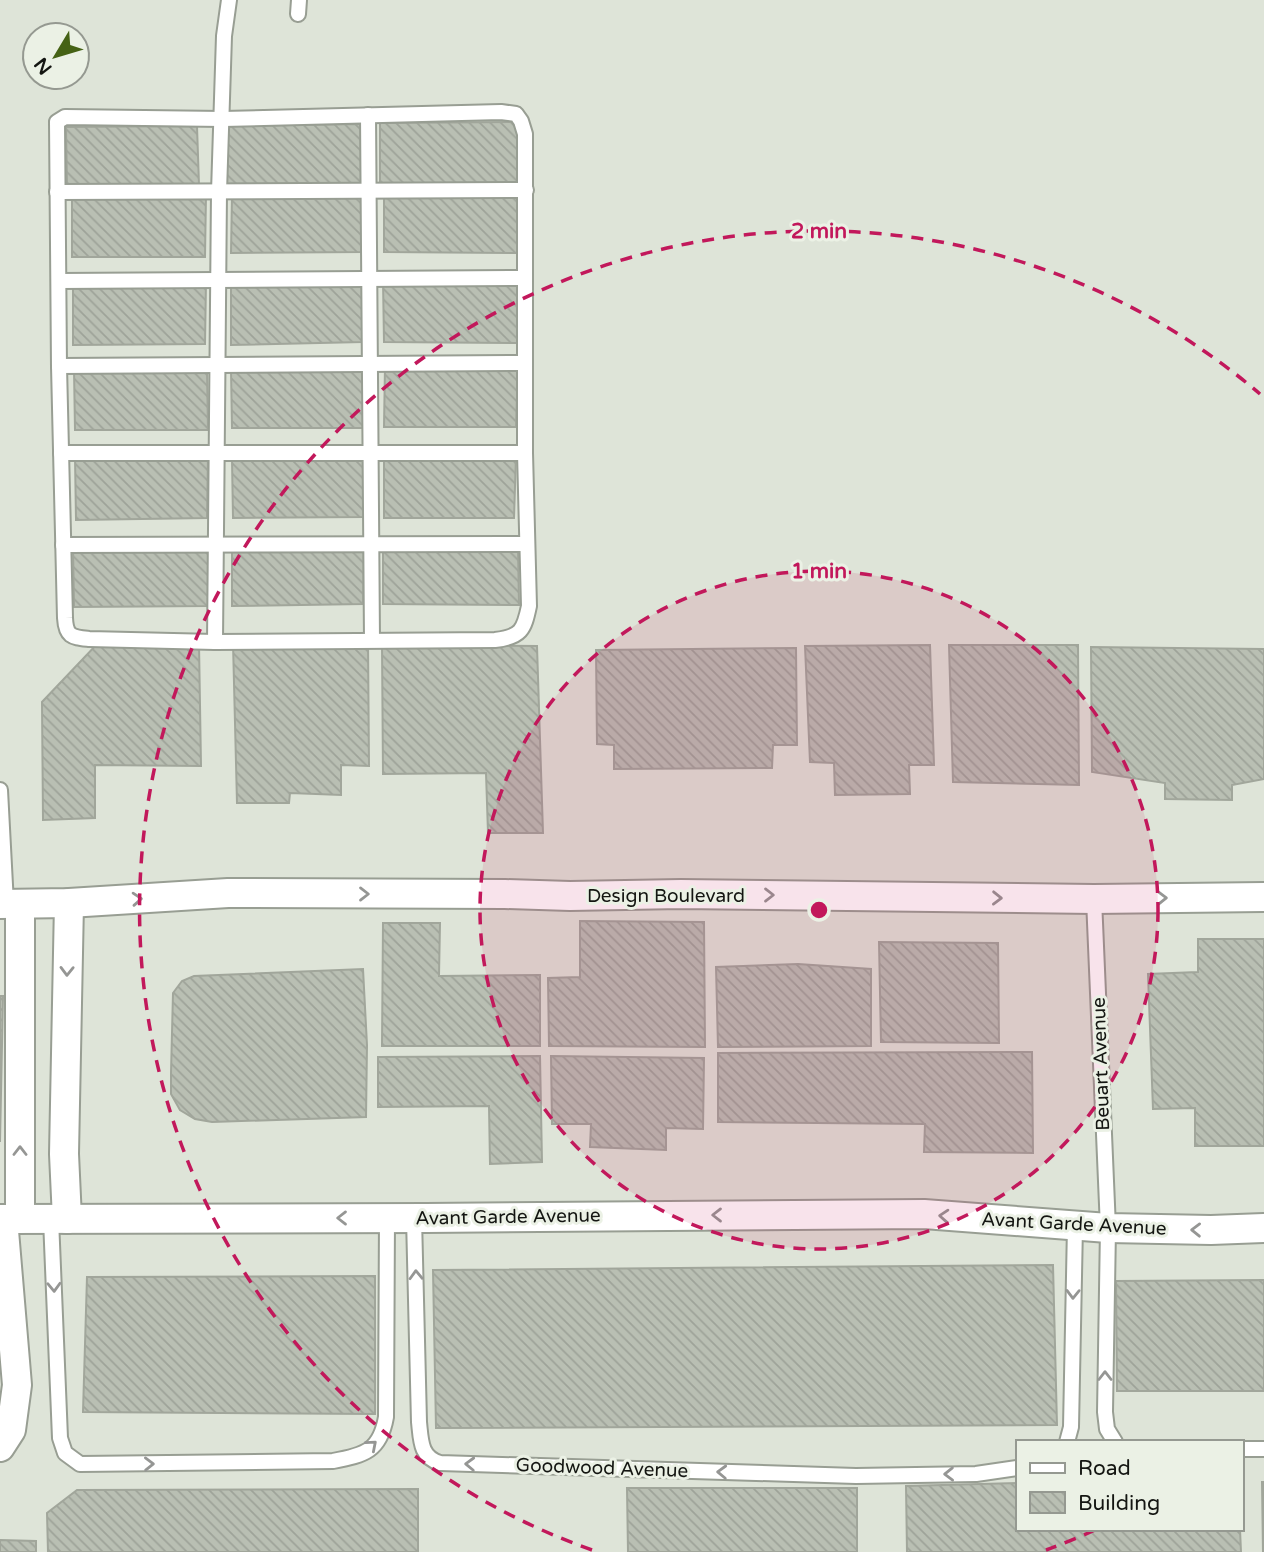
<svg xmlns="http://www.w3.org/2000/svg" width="1264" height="1552" font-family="'Varela Round',sans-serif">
	<defs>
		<pattern id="building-back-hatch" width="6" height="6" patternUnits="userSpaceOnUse" patternTransform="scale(1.75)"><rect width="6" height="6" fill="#b9bfb3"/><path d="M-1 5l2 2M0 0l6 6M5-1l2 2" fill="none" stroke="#9ea399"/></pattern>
	</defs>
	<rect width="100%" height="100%" fill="#dee4d8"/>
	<g fill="url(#building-back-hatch)" stroke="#a1a69b" stroke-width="2">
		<polygon points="518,122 518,185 380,184 380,123"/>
		<polygon points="362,124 361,186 226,186 225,126"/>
		<polygon points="197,126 199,185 67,186 66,127"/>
		<polygon points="364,193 364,252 231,253 232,195"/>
		<polygon points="384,194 521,194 520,253 384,252"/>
		<polygon points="206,195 205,257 72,257 72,196"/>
		<polygon points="363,279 362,342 231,345 231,283"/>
		<polygon points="383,280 521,282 520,343 384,342"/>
		<polygon points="206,282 205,344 73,345 73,284"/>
		<polygon points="385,366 518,367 516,427 384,427"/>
		<polygon points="364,368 363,428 232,428 231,370"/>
		<polygon points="74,369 207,369 208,430 75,430"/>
		<polygon points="208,455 207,518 76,520 75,457"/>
		<polygon points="516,456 514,518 384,518 384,459"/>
		<polygon points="232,459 365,460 364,517 233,518"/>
		<polygon points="383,547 518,547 519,605 383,604"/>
		<polygon points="73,548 209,548 208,606 74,607"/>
		<polygon points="364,548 363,604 232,606 232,551"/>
		<polygon points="368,642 369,766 341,765 341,795 290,793 289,803 237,803 233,643"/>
		<polygon points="98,643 199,644 201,766 95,765 95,818 43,820 42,702"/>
		<polygon points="382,644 537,646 543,833 488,833 486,773 383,774"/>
		<polygon points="930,645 934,765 909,765 910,794 835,795 834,763 810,762 805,646"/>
		<polygon points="949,645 1078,645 1079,785 953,782"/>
		<polygon points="1091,647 1264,649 1264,779 1232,785 1232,800 1165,799 1165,783 1092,772"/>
		<polygon points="796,648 797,745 773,745 772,768 614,769 614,745 597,744 596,650"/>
		<polygon points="580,921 704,922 705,1047 549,1046 548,978 580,977"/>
		<polygon points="383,923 440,923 439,976 540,975 540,1046 382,1046"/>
		<polygon points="1198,939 1264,939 1264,1146 1195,1146 1195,1108 1153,1109 1148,974 1198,972"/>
		<polygon points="879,942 998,943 999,1043 881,1042"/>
		<polygon points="798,964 871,969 871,1046 718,1047 716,967"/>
		<polygon points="363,969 367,1045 366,1117 212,1122 195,1119 180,1110 171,1094 171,1073 173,993 182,981 194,976"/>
		<polygon points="0,996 3,996 0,1142"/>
		<polygon points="1032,1052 1033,1153 924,1152 925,1124 718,1122 718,1053"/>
		<polygon points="540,1056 542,1162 490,1164 489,1106 378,1107 378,1057"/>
		<polygon points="551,1056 704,1058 703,1129 666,1128 666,1150 590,1147 591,1124 552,1124"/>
		<polygon points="1053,1265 1057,1425 436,1428 433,1270"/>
		<polygon points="375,1276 375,1414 83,1412 87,1277"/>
		<polygon points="1264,1280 1264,1391 1117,1391 1116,1281"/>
		<polygon points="1262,1482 1264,1482 1264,1552 1263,1552"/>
		<polygon points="1017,1483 1017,1529 1240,1529 1241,1552 907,1552 906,1486"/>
		<polygon points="627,1488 857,1488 857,1552 628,1552"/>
		<polygon points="418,1489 418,1552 48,1552 47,1513 77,1490"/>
		<polygon points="0,1540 36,1541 36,1552 0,1552"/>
	</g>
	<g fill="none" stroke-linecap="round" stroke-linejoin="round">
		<g stroke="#989e93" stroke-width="18">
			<g id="lane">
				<polyline points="298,14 299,0"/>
				<path d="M501 112 516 114 521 121 525 134V453L529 606C524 630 521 637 495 640L215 642 89 639C72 637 66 637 65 618L59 366 57 122 65 117 223 119Z"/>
				<polyline points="368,115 372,640"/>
				<polyline points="57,192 526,190"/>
				<polyline points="59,281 525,278"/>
				<polyline points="59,366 525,363"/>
				<polyline points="61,453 525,453"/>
				<polyline points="63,545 527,544"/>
				<polyline points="215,642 219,192 224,36 229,0"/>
				<polyline points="0,790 6,904"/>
				<polyline points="1094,899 1108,1228 1105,1412 1107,1429 1115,1442"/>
				<path d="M414 1218 419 1422C421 1440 420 1457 440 1463L856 1476 976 1474 1017 1468"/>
				<path d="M51 1219 60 1438 65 1453 80 1464 333 1461C365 1455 380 1451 386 1417L387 1218"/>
				<polyline points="1067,1442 1071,1427 1075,1226"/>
				<polyline points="1241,1449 1264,1449"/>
			</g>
		</g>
		<g stroke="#989e93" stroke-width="32">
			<g id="street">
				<polyline points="0,904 69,903 228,893 505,894 570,896 681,894 1094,899 1264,897"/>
				<polyline points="20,904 20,1219"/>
				<polyline points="0,1219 426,1218 924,1214 1108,1228 1211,1230 1264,1228"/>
				<polyline points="67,1219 64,1154 69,903"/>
				<polyline points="0,1447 11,1430 17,1385 3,1219"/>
			</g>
		</g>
		<use href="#lane" stroke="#fff" stroke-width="14"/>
		<use href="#street" stroke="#fff" stroke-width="28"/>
	</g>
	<defs><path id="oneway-chevron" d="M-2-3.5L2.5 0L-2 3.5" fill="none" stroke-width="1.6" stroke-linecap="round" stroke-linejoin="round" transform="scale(1.75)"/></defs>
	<g stroke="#959694">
		<use href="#oneway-chevron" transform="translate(364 894)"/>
		<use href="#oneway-chevron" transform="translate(769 895)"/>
		<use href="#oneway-chevron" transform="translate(997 898) rotate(1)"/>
		<use href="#oneway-chevron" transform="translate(1162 898) rotate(-1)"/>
		<use href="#oneway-chevron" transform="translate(137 899) rotate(-4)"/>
		<use href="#oneway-chevron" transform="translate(67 971) rotate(91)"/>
		<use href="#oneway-chevron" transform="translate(20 1151) rotate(-90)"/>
		<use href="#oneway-chevron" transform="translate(717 1215) rotate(180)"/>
		<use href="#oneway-chevron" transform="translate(944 1216) rotate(-176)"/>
		<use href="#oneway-chevron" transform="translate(342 1218) rotate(180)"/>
		<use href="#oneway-chevron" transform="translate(1196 1230) rotate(-179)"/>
		<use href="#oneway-chevron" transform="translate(416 1275) rotate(-92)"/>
		<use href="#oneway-chevron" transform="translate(54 1287) rotate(88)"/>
		<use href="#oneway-chevron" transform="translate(1073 1294) rotate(91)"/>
		<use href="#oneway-chevron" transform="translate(1105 1376) rotate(-90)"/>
		<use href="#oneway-chevron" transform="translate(372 1445) rotate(-41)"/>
		<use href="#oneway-chevron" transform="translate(149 1464) rotate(-1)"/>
		<use href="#oneway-chevron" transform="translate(470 1464) rotate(-178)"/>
		<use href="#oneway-chevron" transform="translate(722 1472) rotate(-178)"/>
		<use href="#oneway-chevron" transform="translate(949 1474) rotate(179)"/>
	</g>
	<circle cx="819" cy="910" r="339" fill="#c2185b" fill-opacity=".12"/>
	<g fill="none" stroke="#c2185b" stroke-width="3.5" stroke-dasharray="12 9">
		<circle cx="819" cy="910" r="339"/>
		<path d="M1095 1530A679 679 0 0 1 1046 1550M592 1550A679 679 0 1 1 1260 394"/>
	</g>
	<g text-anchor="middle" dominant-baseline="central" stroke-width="6" stroke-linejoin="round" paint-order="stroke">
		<g font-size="19" fill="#141612" stroke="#ebf1e5">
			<text x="666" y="896">Design Boulevard</text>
			<text transform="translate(1101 1064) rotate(-92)">Beuart Avenue</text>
			<text transform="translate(508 1217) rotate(-1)">Avant Garde Avenue</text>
			<text transform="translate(1074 1224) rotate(3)">Avant Garde Avenue</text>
			<text transform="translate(602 1468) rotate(2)">Goodwood Avenue</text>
		</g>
	</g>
	<circle cx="819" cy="910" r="10" fill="#c2185b" stroke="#ebf1e5" stroke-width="3.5"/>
	<g font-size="21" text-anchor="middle" font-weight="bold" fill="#c2185b" stroke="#ebf1e5" stroke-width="6" stroke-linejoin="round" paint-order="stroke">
		<text x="819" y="238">2 min</text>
		<text x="819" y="578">1 min</text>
	</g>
	<rect x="1016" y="1440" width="228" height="91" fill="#ebf1e5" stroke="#959991" stroke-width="2"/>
	<rect x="1030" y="1463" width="35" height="10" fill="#ffffff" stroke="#959991" stroke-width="2"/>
	<text x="1078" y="1475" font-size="21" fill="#141612">Road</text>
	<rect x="1030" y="1492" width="35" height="21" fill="url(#building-back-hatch)" stroke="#959991" stroke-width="2"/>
	<text x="1078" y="1510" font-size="21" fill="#141612">Building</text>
	<g transform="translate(56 56) rotate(232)"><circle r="33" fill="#ebf1e5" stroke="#959991" stroke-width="2"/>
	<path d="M0-5L12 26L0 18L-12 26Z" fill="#456215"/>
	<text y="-10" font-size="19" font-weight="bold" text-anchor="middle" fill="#141612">N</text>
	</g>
</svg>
